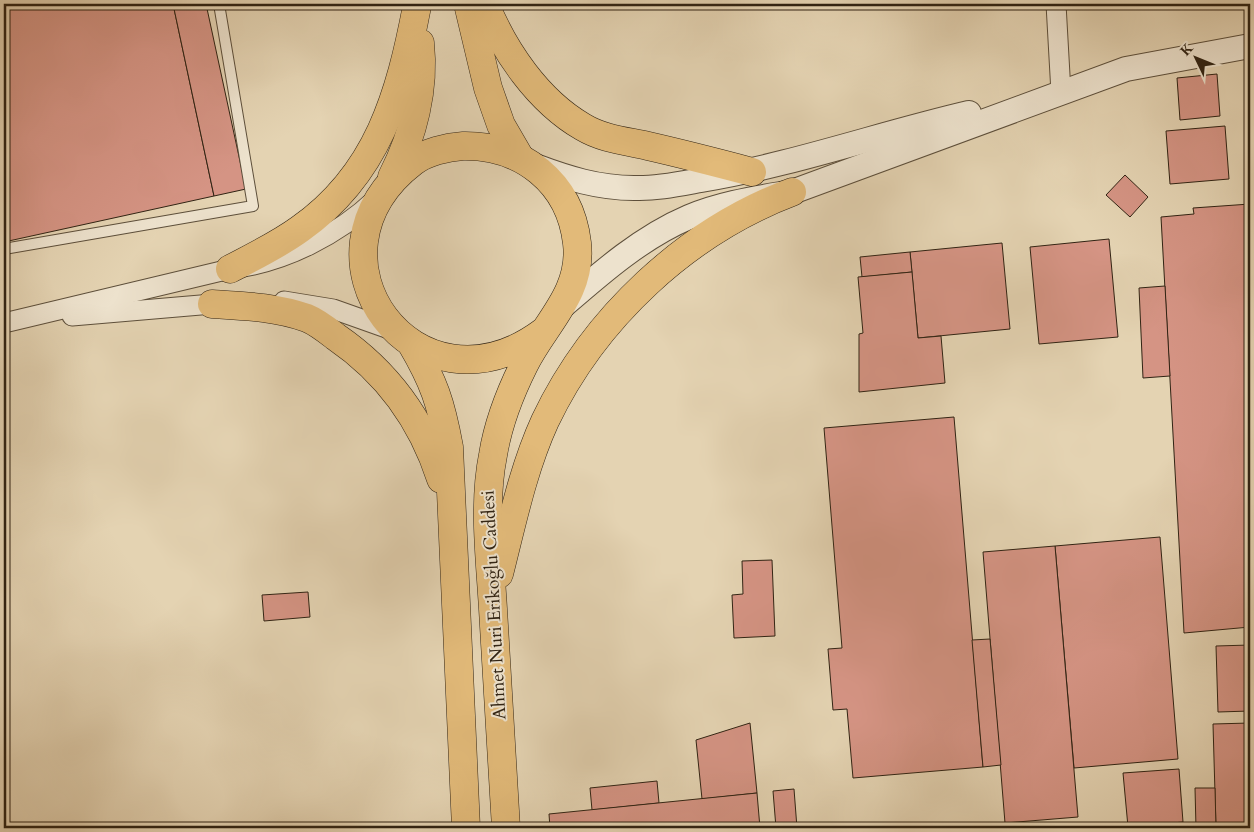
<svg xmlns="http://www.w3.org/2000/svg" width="1254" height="832" font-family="Cardo,serif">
	<rect width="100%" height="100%" fill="#e4d3b2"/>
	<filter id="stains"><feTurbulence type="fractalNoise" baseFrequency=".004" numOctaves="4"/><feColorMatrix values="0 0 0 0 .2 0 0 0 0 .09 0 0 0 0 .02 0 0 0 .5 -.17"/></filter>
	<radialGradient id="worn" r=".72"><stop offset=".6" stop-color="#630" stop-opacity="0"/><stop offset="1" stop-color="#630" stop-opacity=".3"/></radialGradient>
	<g fill="#d59484" stroke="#302313">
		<polygon points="4,4 173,4 214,196 4,242"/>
		<polygon points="173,4 206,4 246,189 214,196"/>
		<polygon points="1217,74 1220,116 1180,120 1177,78"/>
		<polygon points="1225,126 1229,179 1170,184 1166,131"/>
		<polygon points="1125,175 1148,197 1130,217 1106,195"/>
		<polygon points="1250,204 1250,627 1184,633 1161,217 1194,214 1193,208"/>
		<polygon points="1109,239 1118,337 1039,344 1030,247"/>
		<polygon points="1002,243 1010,329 918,338 910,252"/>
		<polygon points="910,252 912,272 862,277 860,257"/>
		<polygon points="912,272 918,338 941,336 945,383 859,392 859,334 863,333 858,277"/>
		<polygon points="1165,286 1170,376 1143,378 1139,288"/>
		<polygon points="954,417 983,767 853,778 847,709 833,710 828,649 842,648 824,428"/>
		<polygon points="1160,537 1178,759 1074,768 1055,546"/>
		<polygon points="1055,546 1078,817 1005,823 983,552"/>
		<polygon points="772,560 775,636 734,638 732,595 743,594 742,561"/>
		<polygon points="308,592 310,617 264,621 262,595"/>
		<polygon points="990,639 1001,765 983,767 972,640"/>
		<polygon points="1250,645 1250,711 1218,712 1216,646"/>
		<polygon points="750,723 757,793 702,799 696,740"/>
		<polygon points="1250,723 1250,828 1216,828 1213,724"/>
		<polygon points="1179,769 1183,822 1128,827 1123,773"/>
		<polygon points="657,781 659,803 592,810 590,788"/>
		<polygon points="1195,788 1215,788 1216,828 1196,828"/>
		<polygon points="794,789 797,828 776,828 773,791"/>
		<polygon points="757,793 760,828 550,828 549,814"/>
	</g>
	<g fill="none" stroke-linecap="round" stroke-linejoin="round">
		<g stroke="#5d4f3b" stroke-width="12">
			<polyline id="service" points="4,249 253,206 219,4"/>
		</g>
		<g stroke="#5d4f3b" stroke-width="21">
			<g id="minor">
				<polyline points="1056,4 1061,93"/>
				<polyline points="284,301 333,309 395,331"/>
				<polyline points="72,316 224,303"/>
				<path d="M4 323 230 269C284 263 338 235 377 198"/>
			</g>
		</g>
		<g stroke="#5d4f3b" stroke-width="26">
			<g id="tertiary">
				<path d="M535 166C567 178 598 188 634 188 656 189 679 184 701 180 792 165 879 134 969 113"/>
				<path d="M564 305C602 272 642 237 689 217 722 203 758 198 792 192L1126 69 1250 46"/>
			</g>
		</g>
		<g stroke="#302313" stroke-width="29">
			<g id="primary">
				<polyline points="468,4 488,88 501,125 519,156"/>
				<path d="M485 4C504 51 538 101 583 127 603 139 626 141 648 146 683 154 718 163 752 172"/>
				<path d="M392 177C413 136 425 89 420 43"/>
				<path d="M230 269C253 257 278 245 300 229 378 174 400 95 417 6"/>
				<path d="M212 304C245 306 276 307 307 318 317 322 327 330 336 337 387 372 422 420 441 479"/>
				<path d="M411 343C434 382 441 403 449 447L466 828"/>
				<path d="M499 574C512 523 523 469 545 421 594 318 686 232 792 192"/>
				<path d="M506 828C501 755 497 682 493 609 490 558 483 505 493 455 498 424 510 393 524 365 544 324 583 293 577 243 570 182 522 145 463 146 447 147 426 152 413 162 291 256 416 426 543 332"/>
			</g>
		</g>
		<use href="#service" stroke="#ede2cd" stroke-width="10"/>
		<use href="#minor" stroke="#ede2cd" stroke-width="19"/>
		<use href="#tertiary" stroke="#ede2cd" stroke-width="24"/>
		<use href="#primary" stroke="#e2ba79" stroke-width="28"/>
	</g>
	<g text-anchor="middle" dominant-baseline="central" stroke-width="4" stroke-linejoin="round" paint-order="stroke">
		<g font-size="18" fill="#302313" stroke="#ede2cd">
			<text transform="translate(494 605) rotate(-93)">Ahmet Nuri Erikoğlu Caddesi</text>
		</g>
	</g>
	<rect width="1254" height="832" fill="none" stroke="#e4d3b2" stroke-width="20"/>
	<rect x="5" y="5" width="1244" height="822" fill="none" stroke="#302313" stroke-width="2.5"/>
	<rect x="10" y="10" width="1234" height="812" fill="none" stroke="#302313"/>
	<g transform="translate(1196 58) rotate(313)" stroke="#ede2cd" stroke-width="4" paint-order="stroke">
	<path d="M0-4L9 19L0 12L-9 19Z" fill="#302313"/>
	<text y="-8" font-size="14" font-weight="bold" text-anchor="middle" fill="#302313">K</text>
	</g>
	<rect width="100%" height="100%" filter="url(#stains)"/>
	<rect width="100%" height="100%" fill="url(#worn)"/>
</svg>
